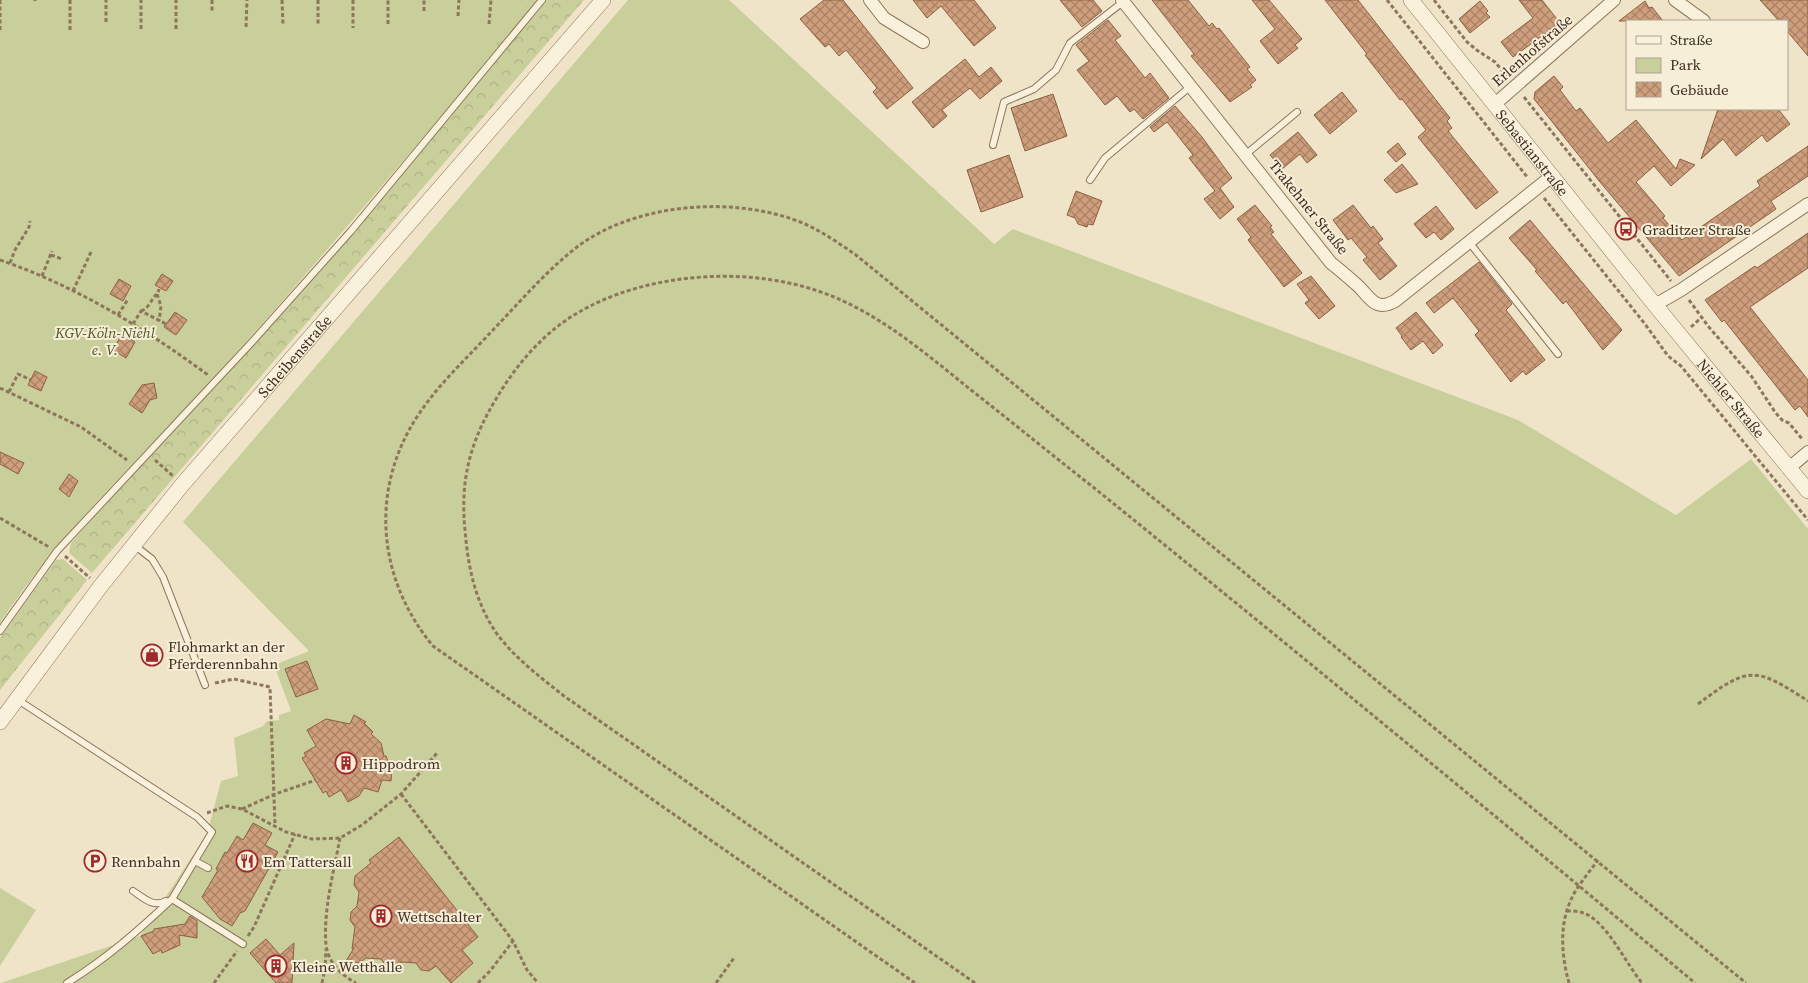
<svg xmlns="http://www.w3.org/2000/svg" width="1808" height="983" font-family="'Source Serif 4',serif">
	<defs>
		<pattern id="grass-tufts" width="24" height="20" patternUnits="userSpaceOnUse" patternTransform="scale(1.25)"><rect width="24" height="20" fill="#c9cf9b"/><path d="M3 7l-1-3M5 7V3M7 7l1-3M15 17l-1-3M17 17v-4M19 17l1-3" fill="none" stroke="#aeb285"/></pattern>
		<pattern id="forest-crowns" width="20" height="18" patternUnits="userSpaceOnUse" patternTransform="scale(1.25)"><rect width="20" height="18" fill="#c9cf9b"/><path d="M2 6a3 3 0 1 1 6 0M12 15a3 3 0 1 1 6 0" fill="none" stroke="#aeb285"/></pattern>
		<pattern id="building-cross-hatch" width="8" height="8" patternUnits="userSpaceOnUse" patternTransform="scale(1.25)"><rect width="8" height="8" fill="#cf9f7d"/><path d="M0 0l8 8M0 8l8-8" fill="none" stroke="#a98266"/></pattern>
	</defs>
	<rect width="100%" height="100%" fill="#f0e4c8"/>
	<polygon fill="url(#grass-tufts)" points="528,0 538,0 501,46 488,46"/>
	<g fill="url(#forest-crowns)">
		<polygon points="547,0 584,0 92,573 69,553 71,543 401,173"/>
		<polygon points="63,559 87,580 0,690 0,638 56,560"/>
	</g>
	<g fill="#c9cf9b">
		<path d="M0 0H528L488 46H501C405 158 311 271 212 380 139 460 59 533 0 623Z"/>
		<polygon points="628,0 729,0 994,244 1013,229 1518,420 1676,515 1751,459 1808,529 1808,983 1,983 140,936 207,834 221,781 238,776 234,738 263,726 267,721 279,720 279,715 291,711 274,665 309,651 183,522"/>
		<polygon points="0,888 36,910 0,966"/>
	</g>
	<g fill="url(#building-cross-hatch)" stroke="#8d5f41">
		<polygon points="824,0 843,0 913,88 887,109 873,92 877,88 846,50 839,56 829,44 825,47 800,19"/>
		<polygon points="913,0 974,0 996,28 974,46 941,6 927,18"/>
		<polygon points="1060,0 1093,0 1102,11 1082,27"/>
		<polygon points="1152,0 1188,0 1209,26 1212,23 1217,29 1219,28 1250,67 1247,69 1256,80 1250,85 1252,87 1230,102 1191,56 1194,54"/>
		<polygon points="1252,0 1269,0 1302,39 1295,45 1298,48 1278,64 1260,41 1275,29"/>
		<polygon points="1325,0 1358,0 1450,118 1447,121 1452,128 1448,131 1498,192 1476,209 1418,137 1426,130 1402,99 1400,100 1365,55 1367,54"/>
		<polygon points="1519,0 1542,0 1560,23 1513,57 1501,42 1533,18"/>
		<polygon points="1760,0 1808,0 1808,56 1787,31 1787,21 1779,21"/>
		<polygon points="1480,1 1488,11 1486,13 1490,17 1470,33 1459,19"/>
		<polygon points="1645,1 1649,8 1652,7 1663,21 1619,21"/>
		<polygon points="1108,20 1121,36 1115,40 1145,78 1150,73 1169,98 1143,119 1134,109 1130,112 1117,96 1105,105 1077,70 1089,61 1076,45"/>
		<polygon points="965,59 979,77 991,67 1002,81 980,99 970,88 942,110 947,116 933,128 912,102"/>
		<polygon points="1554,76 1563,87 1560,90 1576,111 1580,108 1608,143 1636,120 1676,169 1680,159 1695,165 1671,186 1654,166 1636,182 1665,216 1663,218 1682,240 1760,186 1757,181 1808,146 1808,176 1771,201 1776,209 1679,276 1600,182 1534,99 1535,92"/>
		<polygon points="1342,92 1357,111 1330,134 1314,115"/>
		<polygon points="1053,94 1067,136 1025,151 1011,108"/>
		<polygon points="1175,106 1202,137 1232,178 1220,188 1234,207 1220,219 1204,199 1215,191 1189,158 1193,155 1167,122 1154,132 1150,127"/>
		<polygon points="1718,109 1778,109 1790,124 1767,142 1762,135 1736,156 1723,139 1701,159"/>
		<polygon points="1298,132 1317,155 1307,163 1300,154 1282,169 1270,155"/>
		<polygon points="1398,143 1406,154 1396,162 1387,152"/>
		<polygon points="1009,155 1023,197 981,212 967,170"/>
		<polygon points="1402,164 1418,184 1396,193 1384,180"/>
		<polygon points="1076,191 1102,201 1093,225 1088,224 1087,227 1078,224 1075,218 1067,215"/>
		<polygon points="1255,205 1272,226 1270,227 1274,232 1271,234 1302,273 1284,287 1248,240 1251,237 1237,219"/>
		<polygon points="1353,205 1371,228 1373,226 1383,239 1378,243 1397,266 1380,280 1363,260 1367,257 1351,238 1348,240 1333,220"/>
		<polygon points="1436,206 1454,229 1441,240 1434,232 1426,238 1414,224"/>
		<polygon points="1530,220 1622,330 1603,350 1566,301 1563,304 1535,271 1537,270 1509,238"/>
		<polygon points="1808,233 1808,268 1750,307 1808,380 1808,417 1800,406 1795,410 1724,320 1722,322 1705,300 1755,266 1757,268"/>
		<polygon points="1479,262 1512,304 1506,310 1545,360 1526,375 1523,371 1511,382 1475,335 1479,331 1453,298 1434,313 1426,303"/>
		<polygon points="162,274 173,281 166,291 155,285"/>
		<polygon points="1311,276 1335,306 1319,319 1305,303 1309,300 1297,284"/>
		<polygon points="119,279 131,286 123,301 110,294"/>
		<polygon points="175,312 187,320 176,335 164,327"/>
		<polygon points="1416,312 1443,345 1433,354 1423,341 1411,350 1401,337 1402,336 1396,328"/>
		<polygon points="122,334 135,342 126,358 113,350"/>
		<polygon points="35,371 47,377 41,391 28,385"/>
		<polygon points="154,383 157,398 150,400 142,413 129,404 142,385"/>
		<polygon points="0,452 24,463 18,474 0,464"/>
		<polygon points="69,474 78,481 69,497 59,489"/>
		<polygon points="307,661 318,689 296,697 285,669"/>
		<polygon points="354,715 366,722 364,723 373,732 371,734 381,743 384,756 386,756 390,767 392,767 391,781 382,780 378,792 364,788 359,796 348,802 341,790 329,797 326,791 323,793 302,758 306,756 304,753 316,746 307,730 326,719 350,724"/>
		<polygon points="253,823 272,833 265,845 278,852 245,911 240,913 232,926 220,919 202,897 218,870 216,869 225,852 227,853 237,836 243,840"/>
		<polygon points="399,837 478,937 462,950 473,963 451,983 436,966 429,971 421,970 416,963 401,962 394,967 386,966 381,959 366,958 359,963 346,961 354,948 352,949 355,927 350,920 351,912 357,906 359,892 354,885 355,876 371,863 369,860"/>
		<polygon points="190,916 197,921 197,938 179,935 180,945 162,953 161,950 153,954 141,936 154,931 154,929 185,924"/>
		<polygon points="266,939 280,955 294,943 292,983 276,983 250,953"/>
	</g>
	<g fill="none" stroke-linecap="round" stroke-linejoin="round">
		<g stroke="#8d765c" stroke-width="8">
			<g id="service">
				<polyline points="993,145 1004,102 1034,89 1056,70 1070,43 1123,2"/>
				<polyline points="1245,155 1297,112"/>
				<polyline points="1090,180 1105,158 1191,86"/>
				<polyline points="1469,242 1558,354"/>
				<polyline points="134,545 152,559 163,577 205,685"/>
				<polyline points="0,631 57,551 252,342 351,231 542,0"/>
				<polyline points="18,700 197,817 212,832 172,899 243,944"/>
				<polyline points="195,861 208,868"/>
				<path d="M133 891C144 898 153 908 166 901"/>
				<path d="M67 983C106 959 139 930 172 899"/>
			</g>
		</g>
		<g stroke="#8d765c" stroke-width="14">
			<g id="minor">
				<polyline points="870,0 884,18 923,42"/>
				<path d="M1122 0 1331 263C1340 270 1348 277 1356 284 1369 295 1374 313 1395 301L1552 176"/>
				<polyline points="1675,0 1704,21"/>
				<polyline points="1495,104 1614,0"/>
				<polyline points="1655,305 1681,290 1808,204"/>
				<polyline points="1789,468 1808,452"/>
			</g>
		</g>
		<g stroke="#8d765c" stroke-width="16">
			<g id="tertiary">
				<path id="s1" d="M1411 0 1655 305 1808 491"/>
				<path id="s2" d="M0 722 100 587 182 485 603 0"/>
			</g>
		</g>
		<g stroke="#8d765c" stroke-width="3" stroke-dasharray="4 2.5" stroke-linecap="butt">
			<polyline points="212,0 212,13"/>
			<polyline points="282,0 283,25"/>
			<polyline points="318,0 318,25"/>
			<polyline points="353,0 353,28"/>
			<polyline points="1387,0 1528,178"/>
			<polyline points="1434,0 1467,42 1478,51 1495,62 1507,76"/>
			<polyline points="35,1 35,0"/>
			<polyline points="424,11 424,0"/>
			<polyline points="458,16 459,0"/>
			<polyline points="106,22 106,0"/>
			<polyline points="388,24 388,0"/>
			<polyline points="489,24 491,0"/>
			<polyline points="246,27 247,0"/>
			<polyline points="141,29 141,0"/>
			<polyline points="176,29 176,0"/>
			<polyline points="0,30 0,0"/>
			<polyline points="70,30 70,0"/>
			<polyline points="1524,97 1671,281"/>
			<polyline points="1544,198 1645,324 1668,356 1681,366 1808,520"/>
			<polyline points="51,255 62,259"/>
			<path d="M0 260C76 286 144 328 208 375"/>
			<polyline points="10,263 15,250 29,227 30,221"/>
			<polyline points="42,276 52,251"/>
			<polyline points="73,291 91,252"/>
			<polyline points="157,294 161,306 159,321"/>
			<polyline points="1689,300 1708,326 1752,377 1775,412 1782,420 1789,423 1803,440"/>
			<path d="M141 311C150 308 151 298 158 293L159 289"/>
			<polyline points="118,315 128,299"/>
			<polyline points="133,324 141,311 166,324"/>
			<polyline points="1691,327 1701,318"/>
			<polyline points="0,388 81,427 127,460"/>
			<polyline points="9,392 18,374 31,380"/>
			<polyline points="155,460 173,476"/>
			<polyline points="0,518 49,547"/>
			<polyline points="65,556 90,578"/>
			<polyline points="215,683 234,679 270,687 275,825"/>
			<path d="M1698 704C1750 665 1755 667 1808 701"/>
			<polyline points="401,794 513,941 527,970 538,983"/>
			<polyline points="242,809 275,794 316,780"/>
			<polyline points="207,813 227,806 242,809 286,832 312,839 340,838 362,825 401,794 438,752"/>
			<path d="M340 838C334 871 323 910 326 945 328 962 341 975 356 983"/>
			<path d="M1567 911C1573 911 1580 911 1586 914 1607 923 1627 965 1642 983"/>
			<polyline points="248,936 254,927 295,834"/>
			<polyline points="214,983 237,951"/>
			<polyline points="322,983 325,969 326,949"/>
			<polyline points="478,983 490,971 513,941"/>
			<polyline points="716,983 734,958"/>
			<path d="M915 983 433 646C375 576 369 483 423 408 443 380 468 357 491 332 519 303 545 272 577 247 637 202 737 195 805 224 823 232 840 244 856 255L1746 983"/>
			<path d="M975 983 564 696C540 677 515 658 497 634 475 602 468 567 465 530 460 480 470 442 496 399 513 370 535 343 562 323 630 274 739 264 818 291 875 310 924 352 971 390 1012 422 1052 455 1093 487 1295 650 1496 816 1695 983"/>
			<path d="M1569 983C1562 958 1559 927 1570 902 1576 887 1588 874 1598 860"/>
		</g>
		<use href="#service" stroke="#faf1dc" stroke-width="6"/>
		<use href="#minor" stroke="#faf1dc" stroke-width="12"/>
		<use href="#tertiary" stroke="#faf1dc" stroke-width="15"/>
	</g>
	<defs>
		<g id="bus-ring" transform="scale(1.125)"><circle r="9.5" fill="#f7eed8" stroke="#9e2a2b" stroke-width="1.5"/><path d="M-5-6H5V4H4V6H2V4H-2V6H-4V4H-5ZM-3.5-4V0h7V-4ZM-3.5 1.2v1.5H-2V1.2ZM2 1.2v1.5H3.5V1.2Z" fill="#9e2a2b"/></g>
		<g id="shop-ring" transform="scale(1.125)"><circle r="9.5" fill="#f7eed8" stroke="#9e2a2b" stroke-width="1.5"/><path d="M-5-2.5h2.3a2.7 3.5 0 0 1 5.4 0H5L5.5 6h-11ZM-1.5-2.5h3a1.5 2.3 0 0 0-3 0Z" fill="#9e2a2b"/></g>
		<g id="building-ring" transform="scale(1.125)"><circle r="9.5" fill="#f7eed8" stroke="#9e2a2b" stroke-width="1.5"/><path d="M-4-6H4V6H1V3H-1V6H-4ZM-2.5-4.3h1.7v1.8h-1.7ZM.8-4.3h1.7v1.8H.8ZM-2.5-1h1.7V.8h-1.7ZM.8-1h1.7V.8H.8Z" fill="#9e2a2b"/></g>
		<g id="parking-ring" transform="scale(1.125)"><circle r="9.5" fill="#f7eed8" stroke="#9e2a2b" stroke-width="1.5"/><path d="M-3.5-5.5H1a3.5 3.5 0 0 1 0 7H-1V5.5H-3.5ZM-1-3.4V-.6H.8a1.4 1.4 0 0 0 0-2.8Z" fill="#9e2a2b"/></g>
		<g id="restaurant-ring" transform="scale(1.125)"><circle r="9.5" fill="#f7eed8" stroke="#9e2a2b" stroke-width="1.5"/><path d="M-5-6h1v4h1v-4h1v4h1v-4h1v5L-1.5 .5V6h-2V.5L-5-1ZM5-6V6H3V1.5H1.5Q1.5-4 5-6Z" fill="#9e2a2b"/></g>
	</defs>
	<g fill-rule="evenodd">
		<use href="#bus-ring" x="1626" y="229"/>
		<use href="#shop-ring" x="152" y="655"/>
		<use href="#building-ring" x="346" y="763"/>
		<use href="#parking-ring" x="95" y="861"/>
		<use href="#restaurant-ring" x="247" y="861"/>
		<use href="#building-ring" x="381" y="916"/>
		<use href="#building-ring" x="276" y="966"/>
	</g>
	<g text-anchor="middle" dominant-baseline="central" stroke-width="4" stroke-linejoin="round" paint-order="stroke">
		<g font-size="15" fill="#3d2e20" stroke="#f7eed8">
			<text transform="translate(1532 50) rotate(-41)">Erlenhofstraße</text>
			<text stroke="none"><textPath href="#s1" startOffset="195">Sebastianstraße</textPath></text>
			<text transform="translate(1309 207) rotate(51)">Trakehner Straße</text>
			<text stroke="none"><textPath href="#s2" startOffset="470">Scheibenstraße</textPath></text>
			<text stroke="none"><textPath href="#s1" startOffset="511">Niehler Straße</textPath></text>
		</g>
		<g font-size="15" fill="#3d2e20" stroke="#f7eed8" text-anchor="start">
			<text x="1642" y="229">Graditzer Straße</text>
			<text x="168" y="646">Flohmarkt an der<tspan x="168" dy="17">Pferderennbahn</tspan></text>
			<text x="362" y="763">Hippodrom</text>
			<text x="111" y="861">Rennbahn</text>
			<text x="263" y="861">Em Tattersall</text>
			<text x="397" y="916">Wettschalter</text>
			<text x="292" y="966">Kleine Wetthalle</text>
		</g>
		<g font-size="15" font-style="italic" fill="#4d5a26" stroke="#f7eed8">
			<text x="105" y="332">KGV-Köln-Niehl<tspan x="105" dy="17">e. V.</tspan></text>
		</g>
	</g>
	<rect x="1626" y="20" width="162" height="90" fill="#f7eed8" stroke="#ada18e"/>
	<rect x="1636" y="36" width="25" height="8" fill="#faf1dc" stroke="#ada18e"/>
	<text x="1670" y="45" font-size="15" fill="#3d2e20">Straße</text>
	<rect x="1636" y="58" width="25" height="15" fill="#c9cf9b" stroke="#ada18e"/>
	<text x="1670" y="70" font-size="15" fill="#3d2e20">Park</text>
	<rect x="1636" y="82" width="25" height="15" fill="url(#building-cross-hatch)" stroke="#ada18e"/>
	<text x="1670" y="95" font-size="15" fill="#3d2e20">Gebäude</text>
</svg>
